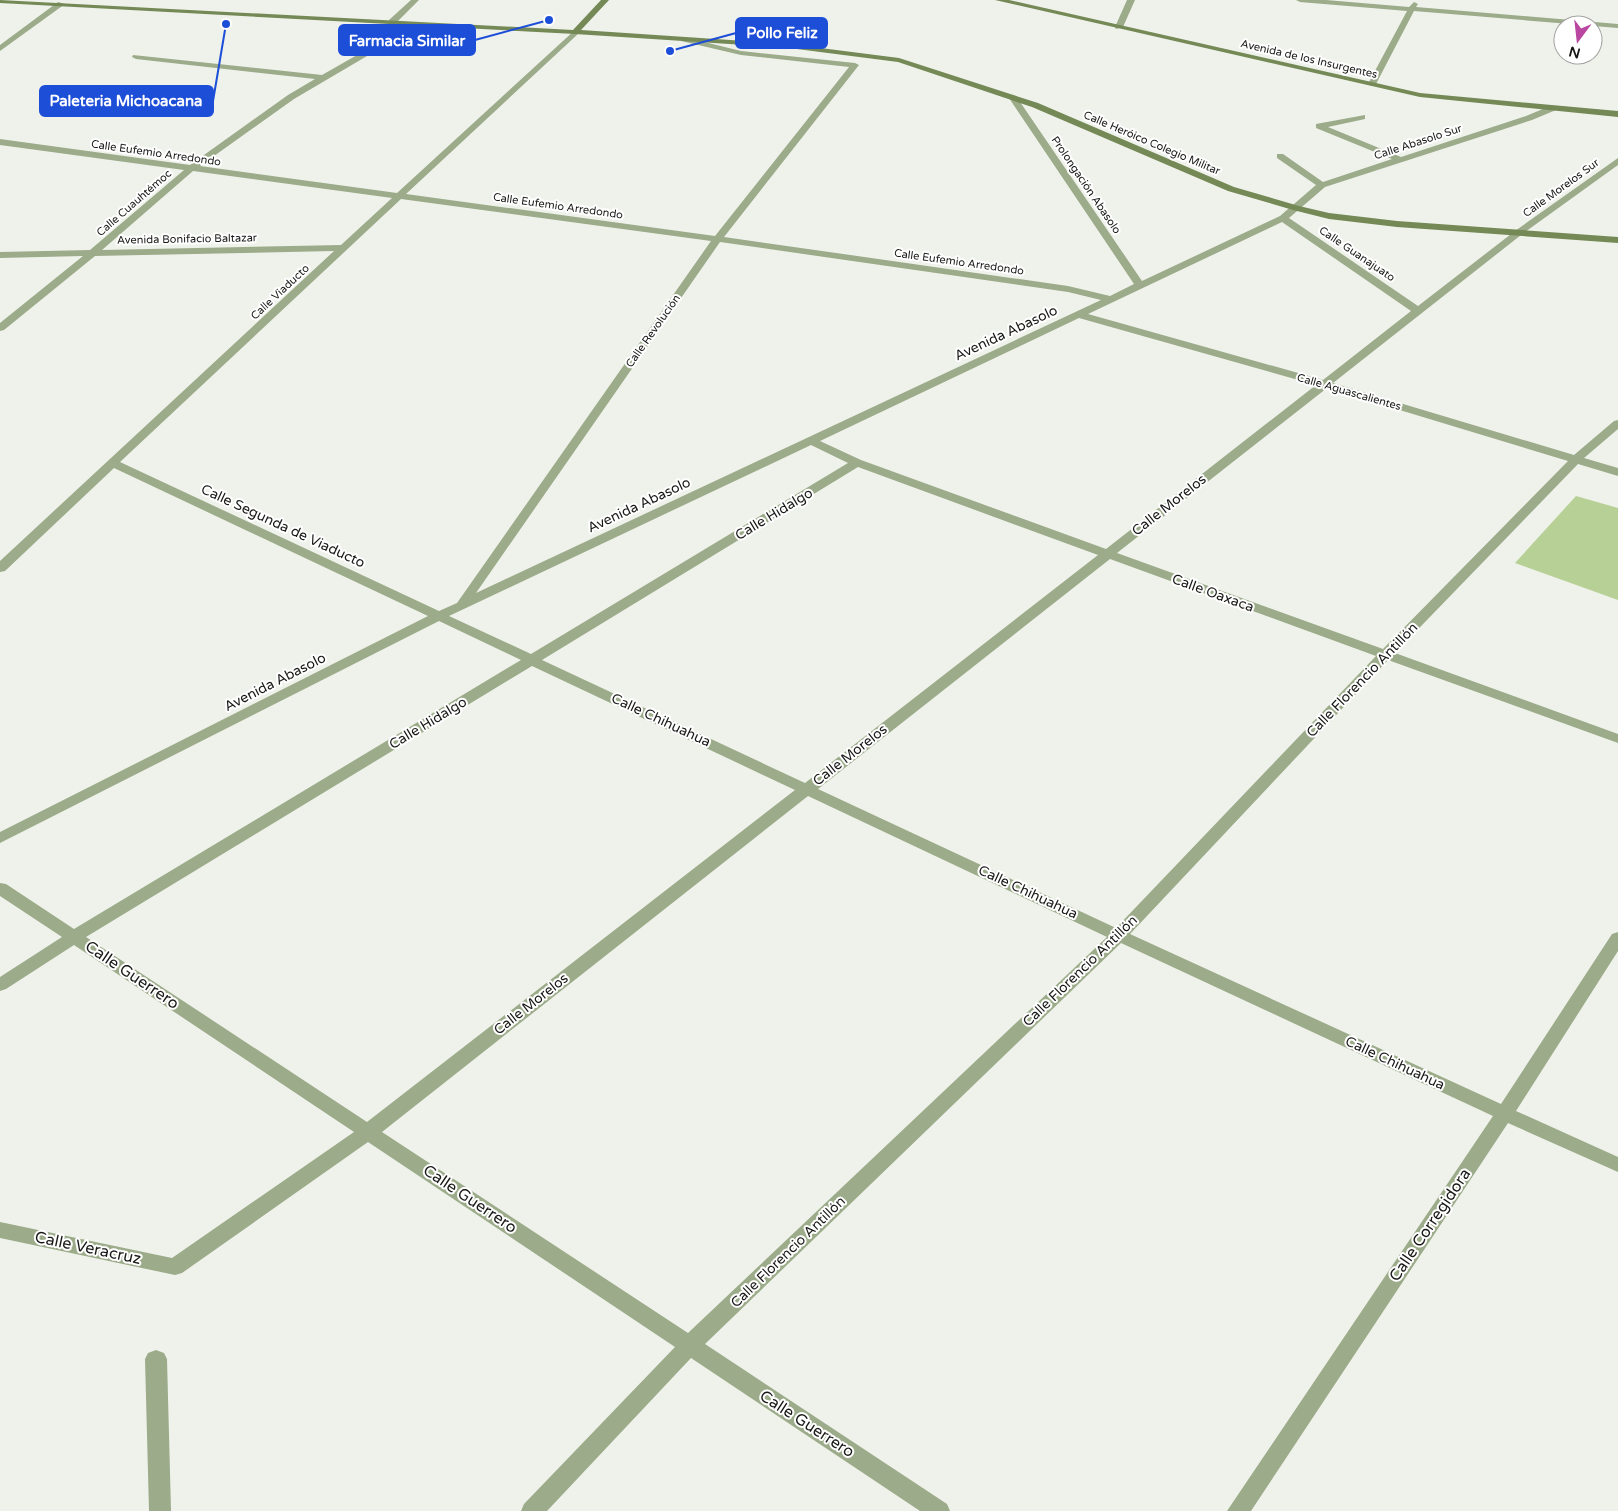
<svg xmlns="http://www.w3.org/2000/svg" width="1618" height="1511" font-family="'Varela Round',sans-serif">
	<rect width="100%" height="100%" fill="#eff2eb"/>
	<polygon fill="#b7d095" points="1576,496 1618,508 1618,600 1515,563"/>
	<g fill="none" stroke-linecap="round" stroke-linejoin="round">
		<g fill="#9cab89" fill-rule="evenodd">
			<polygon points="411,0 419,0 395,24 389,24 389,20"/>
			<polygon points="1127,0 1135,0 1123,27 1116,29 1115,27"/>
			<polygon points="1296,0 1326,0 1409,7 1414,2 1418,4 1416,7 1618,24 1618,28 1414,11 1376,84 1372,86 1368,84 1407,11 1300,2"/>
			<polygon points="58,2 65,4 0,51 0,45"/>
			<path d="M415 22H418V26L294 99 200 166 397 193 575 30H578V34L406 194 715 236 849 67 741 55 681 41 680 39 684 37 741 51 855 63 859 65 724 237 1068 286 1110 296 1134 284 1009 98 1010 96H1016L1142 281 1280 216 1316 185 1277 158V154H1283L1323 182 1392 159 1316 128V124L1365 115V119L1328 127 1401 157 1526 116 1550 106H1556V110L1532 120 1325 187 1289 218 1418 306 1515 231 1618 158V165L1521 235 1333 383 1574 455 1614 421 1618 420V429L1584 458 1618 468V476L1578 464 1395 653 1618 734V743L1388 660 1130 934 1501 1104 1612 934 1618 932V951L1516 1111 1618 1157V1172L1508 1123 1251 1511H1227L1493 1116 1121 943 705 1344 947 1504 950 1511H920L691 1358 547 1511H521L524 1504 675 1347 368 1142 182 1273 175 1275 0 1238V1222L172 1258 354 1132 74 945 6 989 0 991V977L62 937 0 896V883L6 884 74 929 521 660 439 621 0 843V832L428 616 114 468 5 571 0 572V561L334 251 95 256 4 330 0 331V323L83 256 0 258V252L90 250 184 170 0 145V139L190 165 288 95 315 79 136 59 132 57 133 55 322 75ZM193 171 392 198 341 245 102 250ZM401 199 711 241 457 603 439 611 120 462ZM1282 222 1411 311 1323 380 1088 314ZM720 242 1068 292 1101 300 476 593ZM1079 318 1316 385 1106 549 861 460 820 441ZM1327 388 1568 461 1383 649 1117 553ZM811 445 848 463 531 654 449 616ZM858 467 1098 555 805 783 542 660ZM1110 559 1376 656 1116 928 818 789ZM532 666 795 790 367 1122 86 937ZM808 796 1107 937 688 1333 382 1132Z"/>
			<polygon points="156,1350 164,1353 167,1359 171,1511 149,1511 145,1359 148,1353"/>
		</g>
		<g fill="#748956" fill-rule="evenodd">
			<polygon points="0,0 573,30 601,0 609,0 581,30 789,44 899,58 1038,103 1234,187 1299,206 1329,213 1397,221 1618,237 1618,243 1397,227 1329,219 1293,210 1228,191 1032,107 898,62 789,48 575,34 0,3"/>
			<polygon points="995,0 1009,0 1420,93 1618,111 1618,117 1420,97"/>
		</g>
	</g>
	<g text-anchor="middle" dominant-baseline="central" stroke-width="4" stroke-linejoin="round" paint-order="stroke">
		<g font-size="11" fill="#181917" stroke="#fff">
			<text transform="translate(1309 59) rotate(13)">Avenida de los Insurgentes</text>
			<text transform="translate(1418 142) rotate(-18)">Calle Abasolo Sur</text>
			<text transform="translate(1152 143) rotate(23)">Calle Heróico Colegio Militar</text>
			<text transform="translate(156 153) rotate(8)">Calle Eufemio Arredondo</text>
			<text transform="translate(1086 185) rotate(56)">Prolongación Abasolo</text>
			<text transform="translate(1561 188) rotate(-36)">Calle Morelos Sur</text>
			<text transform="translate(134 203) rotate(-41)">Calle Cuauhtémoc</text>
			<text transform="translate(558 206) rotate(8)">Calle Eufemio Arredondo</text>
			<text transform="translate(187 239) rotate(-1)">Avenida Bonifacio Baltazar</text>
			<text transform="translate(1357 254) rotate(34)">Calle Guanajuato</text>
			<text transform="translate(959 262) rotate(8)">Calle Eufemio Arredondo</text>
			<text transform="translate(280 292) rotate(-43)">Calle Viaducto</text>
			<text transform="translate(653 331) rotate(-55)">Calle Revolución</text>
			<text transform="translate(1349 392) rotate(16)">Calle Aguascalientes</text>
		</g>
		<g font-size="14" fill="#181917" stroke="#fff">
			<text transform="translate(1006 333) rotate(-25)">Avenida Abasolo</text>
			<text transform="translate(639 505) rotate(-25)">Avenida Abasolo</text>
			<text transform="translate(1169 505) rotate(-38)">Calle Morelos</text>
			<text transform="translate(774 514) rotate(-31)">Calle Hidalgo</text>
			<text transform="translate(283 526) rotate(25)">Calle Segunda de Viaducto</text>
			<text transform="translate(1213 593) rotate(20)">Calle Oaxaca</text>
			<text transform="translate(1362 680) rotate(-46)">Calle Florencio Antillón</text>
			<text transform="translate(275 682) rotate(-27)">Avenida Abasolo</text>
			<text transform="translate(661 720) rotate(25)">Calle Chihuahua</text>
			<text transform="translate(428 723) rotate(-31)">Calle Hidalgo</text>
			<text transform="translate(850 755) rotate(-38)">Calle Morelos</text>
			<text transform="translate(1028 892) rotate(25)">Calle Chihuahua</text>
			<text transform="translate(1080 971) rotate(-44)">Calle Florencio Antillón</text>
			<text transform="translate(531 1004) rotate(-38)">Calle Morelos</text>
			<text transform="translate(1395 1063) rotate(25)">Calle Chihuahua</text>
			<text transform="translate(788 1252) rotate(-44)">Calle Florencio Antillón</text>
		</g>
		<g font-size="16" fill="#181917" stroke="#fff">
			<text transform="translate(132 975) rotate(34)">Calle Guerrero</text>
			<text transform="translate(470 1199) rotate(34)">Calle Guerrero</text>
			<text transform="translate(1430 1225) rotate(-56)">Calle Corregidora</text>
			<text transform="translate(88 1248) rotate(12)">Calle Veracruz</text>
			<text transform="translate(807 1424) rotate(33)">Calle Guerrero</text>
		</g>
	</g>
	<path fill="none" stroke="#1d4ed8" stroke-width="2" d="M670 51L736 33M549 20L475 40M226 24L213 101"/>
	<g fill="#1d4ed8" stroke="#fff" stroke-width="2">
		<circle cx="670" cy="51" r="5"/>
		<circle cx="549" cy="20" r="5"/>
		<circle cx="226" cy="24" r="5"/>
	</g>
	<g fill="#1d4ed8" stroke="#1d4ed8" stroke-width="2">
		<rect x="736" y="18" width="91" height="30" rx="5"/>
		<rect x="339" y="25" width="136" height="30" rx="5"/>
		<rect x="40" y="86" width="173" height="30" rx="5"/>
	</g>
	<g font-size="15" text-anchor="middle" font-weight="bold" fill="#fff">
		<text x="782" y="38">Pollo Feliz</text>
		<text x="407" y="46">Farmacia Similar</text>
		<text x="126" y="106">Paleteria Michoacana</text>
	</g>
	<g transform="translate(1578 40) rotate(195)"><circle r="24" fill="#ffffff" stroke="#a3a3a2"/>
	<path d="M0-4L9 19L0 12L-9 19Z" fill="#b946a0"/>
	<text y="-8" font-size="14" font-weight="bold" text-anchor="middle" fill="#181917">N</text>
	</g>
</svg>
